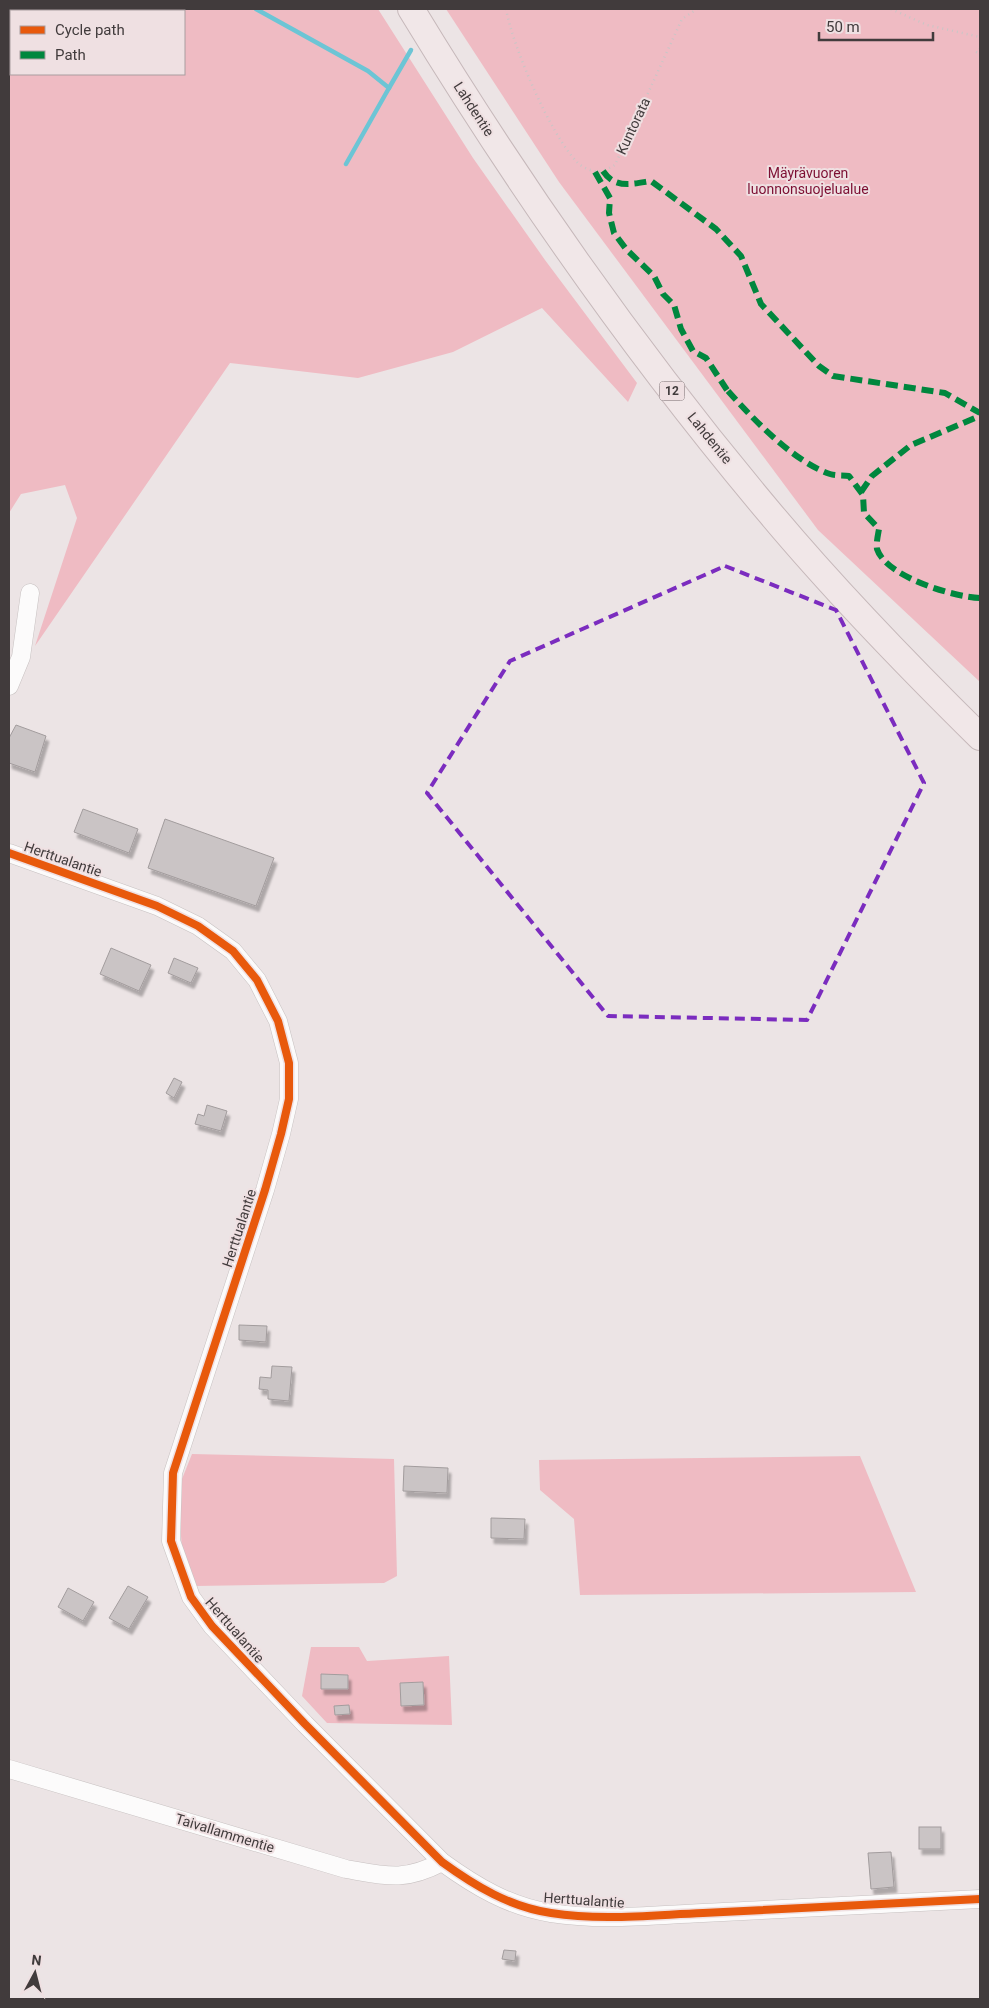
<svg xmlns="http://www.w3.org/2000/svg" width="989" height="2008" font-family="Roboto,sans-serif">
	<defs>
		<filter id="shadow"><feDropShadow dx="3" dy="5.5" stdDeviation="1" flood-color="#0004"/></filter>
	</defs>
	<rect width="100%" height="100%" fill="#ece4e5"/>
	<g fill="#efbbc3">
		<polygon points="9,9 378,9 473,158 545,260 637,383 628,402 542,308 453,352 358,378 230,363 35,646 77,518 65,485 21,494 9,513 9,50 11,48 11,74 184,74 184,11 11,11 11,25 9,24"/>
		<polygon points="446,9 980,9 980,682 818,530 559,182"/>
		<polygon points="192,1454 394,1459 397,1576 384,1583 196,1586 182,1551 178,1489"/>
		<polygon points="860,1456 916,1592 580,1595 574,1519 540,1490 539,1460"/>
		<polygon points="311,1647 359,1647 367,1661 449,1656 452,1725 327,1723 302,1696"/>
	</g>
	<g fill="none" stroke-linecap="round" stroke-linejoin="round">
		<g stroke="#6cc5d5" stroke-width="4.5">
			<polyline points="256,9 368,71 389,88 346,164"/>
			<polyline points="389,88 411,50"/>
		</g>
	</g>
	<g fill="#cac4c5" stroke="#a29c9d" filter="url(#shadow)">
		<polygon points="16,725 46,736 35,772 9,763 9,738"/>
		<polygon points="83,809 138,829 129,853 74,832"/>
		<polygon points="165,819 274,858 256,906 148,868"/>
		<polygon points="111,948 151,965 139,991 100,974"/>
		<polygon points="174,958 198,968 191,983 168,973"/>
		<polygon points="174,1078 182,1082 174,1098 166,1093"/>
		<polygon points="207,1105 227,1111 221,1131 195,1124 198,1114 204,1116"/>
		<polygon points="239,1325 267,1326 266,1342 239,1340"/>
		<polygon points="272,1366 292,1367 289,1401 268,1399 268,1390 259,1389 260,1377 271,1378"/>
		<polygon points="404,1466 448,1468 447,1493 403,1491"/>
		<polygon points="491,1518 525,1519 524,1539 491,1538"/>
		<polygon points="128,1586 148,1597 129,1629 109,1618"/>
		<polygon points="68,1588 94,1602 83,1621 58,1607"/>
		<polygon points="321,1674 348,1675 348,1689 321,1689"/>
		<polygon points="423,1682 424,1705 401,1706 400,1683"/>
		<polygon points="349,1705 350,1714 335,1715 334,1706"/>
		<rect x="919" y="1827" width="22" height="22"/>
		<polygon points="891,1852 894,1887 871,1889 868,1853"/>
		<polygon points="504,1950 516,1951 515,1961 502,1959"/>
	</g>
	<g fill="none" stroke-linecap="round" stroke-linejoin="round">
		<g stroke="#c7c1c1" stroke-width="19">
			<g id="minor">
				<polyline points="9,686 21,657 30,593"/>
				<path d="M9 853 157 906 198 926 233 951 257 980 278 1021 289 1063V1099L281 1134 265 1190 173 1473 171 1541 191 1597 212 1626 305 1724 442 1862C475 1886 510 1907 551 1913 601 1921 653 1915 703 1913 796 1909 888 1904 980 1899"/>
				<path d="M9 1769 346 1869C386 1876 404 1882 442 1862"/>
			</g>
		</g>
		<g stroke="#c6b8ba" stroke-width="28">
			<path id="highway" d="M411 9C518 185 637 355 770 513 836 592 907 665 980 737"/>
		</g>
		<g stroke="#c9c6c6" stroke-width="2.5" stroke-dasharray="1 4" stroke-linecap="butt">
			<path d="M506 9C513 47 550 134 577 162 580 166 589 170 594 171 601 173 609 168 615 165L682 19 697 9"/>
			<polyline points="891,9 927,25 980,37"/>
			<polyline points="980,49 976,52 980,54"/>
		</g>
		<use href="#minor" stroke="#fcfbfb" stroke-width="18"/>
		<use href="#highway" stroke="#f1e7e8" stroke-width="26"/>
		<g stroke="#00873e" stroke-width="6" stroke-dasharray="12 6" stroke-linecap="butt">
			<polyline points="40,11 43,9"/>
			<polyline points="9,48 11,44"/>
			<path d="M603 171C615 189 632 184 651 181L716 229 741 256 761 304 819 366 833 376 945 393 980 413"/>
			<polyline points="595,172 610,198 609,213 614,233 626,249 654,276 663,294 674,305 681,329 693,351 706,358 727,390"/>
			<path d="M728 391C753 419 794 462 830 474 836 476 843 475 849 476L863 495 864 513 879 529C878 535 876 543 877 549 886 577 954 597 980 598"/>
			<polyline points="861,492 872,476 911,445 980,416"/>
		</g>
		<g stroke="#efe0e2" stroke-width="11">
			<path id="cycleway" d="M9 853 157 906 198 926 233 951 257 980 278 1021 289 1063V1099L281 1134 265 1190 173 1473 171 1541 191 1597 212 1626 305 1724 442 1862C475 1886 510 1907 551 1913 601 1921 653 1915 703 1913 796 1909 888 1904 980 1899"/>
		</g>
		<use href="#cycleway" stroke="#e8590c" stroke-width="8"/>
	</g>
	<path fill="none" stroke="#7b2cbf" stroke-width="4" stroke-dasharray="10 6" stroke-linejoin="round" d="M725 566 836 610 924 783 807 1020 608 1016 427 793 510 661Z"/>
	<g text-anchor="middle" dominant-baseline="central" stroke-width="4" stroke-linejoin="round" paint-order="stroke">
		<rect fill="#efe0e2" stroke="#756c6e" stroke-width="1" x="659.5" y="381.5" width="25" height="19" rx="4"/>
		<g font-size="12" font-weight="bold" fill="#413b3c">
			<text x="672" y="391">12</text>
		</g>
		<g font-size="14" fill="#413b3c" stroke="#efe0e2">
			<text transform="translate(474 109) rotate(57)">Lahdentie</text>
			<text transform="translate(633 126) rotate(-65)">Kuntorata</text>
			<text transform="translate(710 438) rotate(51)">Lahdentie</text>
			<text transform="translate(63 859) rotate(19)">Herttualantie</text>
			<text transform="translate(239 1228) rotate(-72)">Herttualantie</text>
			<text transform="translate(235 1630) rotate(49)">Herttualantie</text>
			<text transform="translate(225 1833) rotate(17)">Taivallammentie</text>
			<text transform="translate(584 1900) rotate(4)">Herttualantie</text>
		</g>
		<g font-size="14" fill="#7d0f33" stroke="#efe0e2">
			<text x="808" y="173">Mäyrävuoren<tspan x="808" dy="16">luonnonsuojelualue</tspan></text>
		</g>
	</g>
	<rect width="989" height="2008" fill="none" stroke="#413b3c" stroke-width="20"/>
	<rect x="10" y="10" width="175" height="65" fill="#efe0e2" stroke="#a99ea0"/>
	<rect x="20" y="26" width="25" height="8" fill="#e8590c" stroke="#a99ea0"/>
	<text x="55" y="35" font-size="15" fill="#413b3c">Cycle path</text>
	<rect x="20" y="51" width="25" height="8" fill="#00873e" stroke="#a99ea0"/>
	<text x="55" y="60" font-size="15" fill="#413b3c">Path</text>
	<g transform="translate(35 1973) rotate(7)" stroke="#efe0e2" stroke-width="4" paint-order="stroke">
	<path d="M0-4L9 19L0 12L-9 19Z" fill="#413b3c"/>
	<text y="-8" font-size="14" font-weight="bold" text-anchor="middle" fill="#413b3c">N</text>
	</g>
	<path d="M819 32v8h114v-8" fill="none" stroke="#413b3c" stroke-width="2.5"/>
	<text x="826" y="32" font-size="15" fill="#413b3c" stroke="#efe0e2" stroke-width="4" paint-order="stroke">50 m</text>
</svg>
